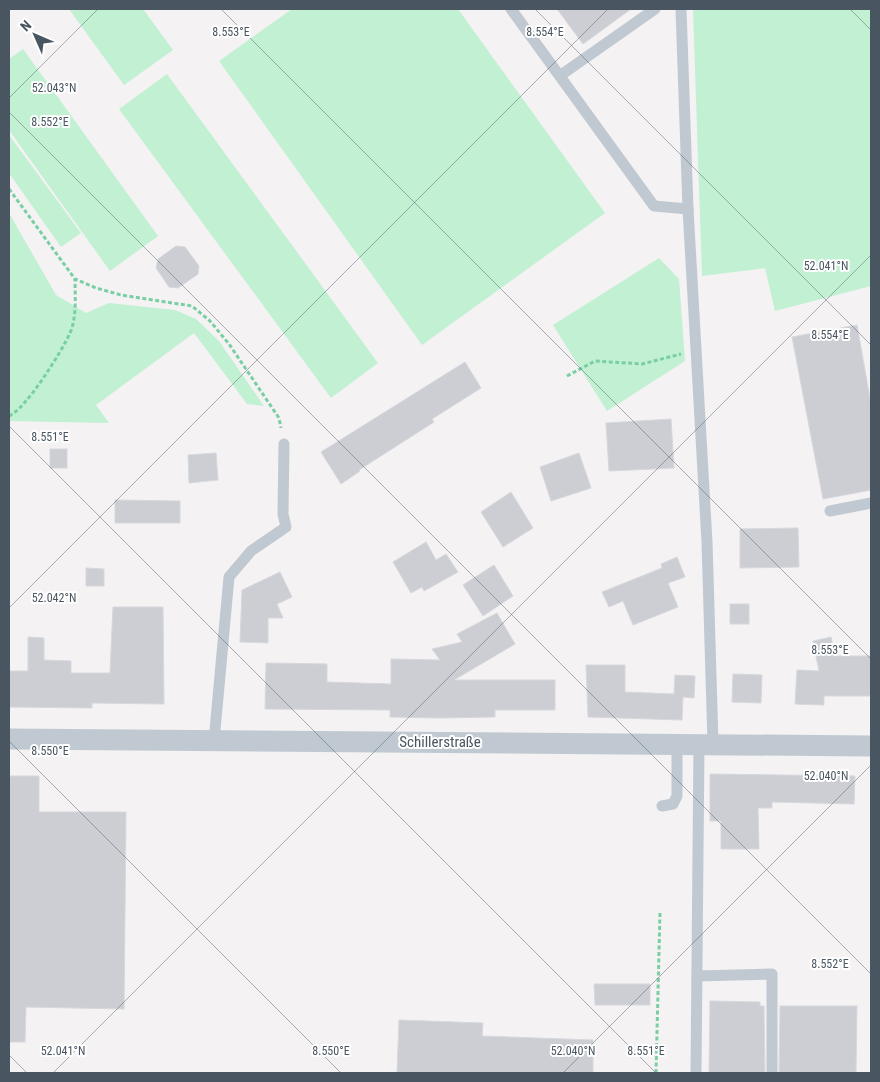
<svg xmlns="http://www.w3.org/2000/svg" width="880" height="1082" font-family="'Roboto Condensed',sans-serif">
	<rect width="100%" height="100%" fill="#f4f2f2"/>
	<g fill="#c1f0d3">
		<polygon points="69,9 143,9 173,50 124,85"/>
		<polygon points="292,9 458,9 605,213 422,345 219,61"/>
		<polygon points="693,9 871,9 871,286 775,311 765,268 702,276"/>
		<polygon points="23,49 158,236 110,271 9,130 9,59"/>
		<polygon points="167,74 378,363 331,398 119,109"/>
		<polygon points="9,135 81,233 61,247 9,173"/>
		<polygon points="9,213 56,295 86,313 109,303 175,310 196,319 219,341 264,406 247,404 194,333 96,405 109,423 9,421"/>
		<polygon points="659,258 679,279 685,361 607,411 553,325"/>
	</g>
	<g fill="#ccced4" stroke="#d6d8dd">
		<polygon points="557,9 631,9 583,44"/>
		<polygon points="176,246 185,247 199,266 198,274 178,288 169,287 156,268 158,259"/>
		<polygon points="857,325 871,404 871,490 823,499 792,337"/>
		<polygon points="465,362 481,388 432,419 434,422 359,470 360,471 341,484 321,452"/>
		<polygon points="671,419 674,468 609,471 606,423"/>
		<rect x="50" y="449" width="17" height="19"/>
		<polygon points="216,453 218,480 189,483 188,455"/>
		<polygon points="579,453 591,488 551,501 540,467"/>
		<polygon points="511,492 533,528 503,547 481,512"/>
		<polygon points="115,500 180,501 180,523 115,523"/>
		<polygon points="798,528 799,567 740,568 740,529"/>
		<polygon points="426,542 436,560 446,554 458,572 424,591 422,587 411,593 393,562"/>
		<polygon points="677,557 685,577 668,583 678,607 633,625 623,601 609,607 602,592 662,568 661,564"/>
		<polygon points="494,565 513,596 483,616 463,585"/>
		<polygon points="86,568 104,569 104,586 86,586"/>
		<polygon points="280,572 292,597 277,604 283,618 268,618 268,643 240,642 242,590"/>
		<rect x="730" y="604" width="19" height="20"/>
		<polygon points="113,607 163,607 164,704 92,703 92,708 9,707 9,671 28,671 28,637 44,638 44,660 71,661 71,673 110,673"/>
		<polygon points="497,613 515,644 454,680 555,680 555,710 495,710 495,717 440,718 390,717 390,710 265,709 266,663 327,664 327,682 391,684 391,659 440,660 432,649 462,642 457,634"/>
		<polygon points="831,637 835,656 871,656 871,696 824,696 824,705 795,704 797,670 819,671 813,641"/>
		<polygon points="586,665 625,665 625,692 674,694 675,675 695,676 694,698 683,697 682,720 588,717"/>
		<polygon points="733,674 762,675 761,703 732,702"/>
		<polygon points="710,774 855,776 854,804 772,802 772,808 758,808 759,849 721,849 721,821 710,821"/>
		<polygon points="9,776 39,776 39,812 126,812 124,1009 26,1007 25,1042 9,1042"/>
		<polygon points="594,984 650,984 650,1005 595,1005"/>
		<polygon points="710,1001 760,1002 760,1006 764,1006 765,1073 709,1073"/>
		<polygon points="780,1006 857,1006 856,1073 779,1073"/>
		<polygon points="399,1020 483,1023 482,1036 593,1040 593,1073 397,1073"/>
	</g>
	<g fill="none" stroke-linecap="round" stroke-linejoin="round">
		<g stroke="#79cfa3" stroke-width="3" stroke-dasharray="4 2.5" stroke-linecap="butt">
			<polyline points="9,189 75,279 96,288 121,295 192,306 210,321 229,344 279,418 281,428"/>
			<polyline points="567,376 595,361 642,364 681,354"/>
			<path d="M9 416C26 409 62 351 70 333 77 317 75 295 75 279"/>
			<polyline points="656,1073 660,912"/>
		</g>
		<g stroke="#c0c9d1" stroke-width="11">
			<polyline points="511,9 654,206 688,209"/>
			<polyline points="681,9 688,209 707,542 713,743"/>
			<polyline points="561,75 655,9"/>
			<polyline points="830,511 871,503"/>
			<polyline points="214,741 229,577 251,551 286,527 283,514 284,444"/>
			<polyline points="662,806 673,804 677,796 677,743"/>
			<polyline points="697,976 772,974 772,1073"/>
			<polyline points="696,1073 699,743"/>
		</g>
		<polyline stroke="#c0c9d1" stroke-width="21" points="9,739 871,746"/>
	</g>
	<path fill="none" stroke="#495560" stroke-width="1" stroke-opacity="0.45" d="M221 9 871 659M535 9 871 345M850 9 871 30M9 98 98 9M9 112 871 974M9 426 656 1073M9 608 608 9M9 741 341 1073M9 1055 27 1073M53 1073 871 255M563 1073 871 765"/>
	<g text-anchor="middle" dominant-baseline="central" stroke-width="4" stroke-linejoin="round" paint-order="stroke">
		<g font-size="15" fill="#495560" stroke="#fff">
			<text x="440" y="742">Schillerstraße</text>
		</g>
	</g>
	<g font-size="12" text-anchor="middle" fill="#495560" stroke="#fff" stroke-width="4" stroke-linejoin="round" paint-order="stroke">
		<text x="231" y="36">8.553°E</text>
		<text x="545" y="36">8.554°E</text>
		<text x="54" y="92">52.043°N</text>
		<text x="50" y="126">8.552°E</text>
		<text x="826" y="270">52.041°N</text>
		<text x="830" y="339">8.554°E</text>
		<text x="50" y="441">8.551°E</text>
		<text x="54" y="602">52.042°N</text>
		<text x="830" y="654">8.553°E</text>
		<text x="50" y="755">8.550°E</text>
		<text x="826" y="780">52.040°N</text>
		<text x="830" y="968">8.552°E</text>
		<text x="573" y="1055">52.040°N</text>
		<text x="63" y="1055">52.041°N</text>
		<text x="331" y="1055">8.550°E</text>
		<text x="646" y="1055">8.551°E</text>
	</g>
	<rect width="880" height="1082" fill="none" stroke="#495560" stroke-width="20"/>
	<g transform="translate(35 35) rotate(315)" stroke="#ffffff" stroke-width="4" paint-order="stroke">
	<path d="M0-4L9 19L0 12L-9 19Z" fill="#495560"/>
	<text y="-8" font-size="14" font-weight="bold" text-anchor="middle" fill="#495560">N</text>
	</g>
</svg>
